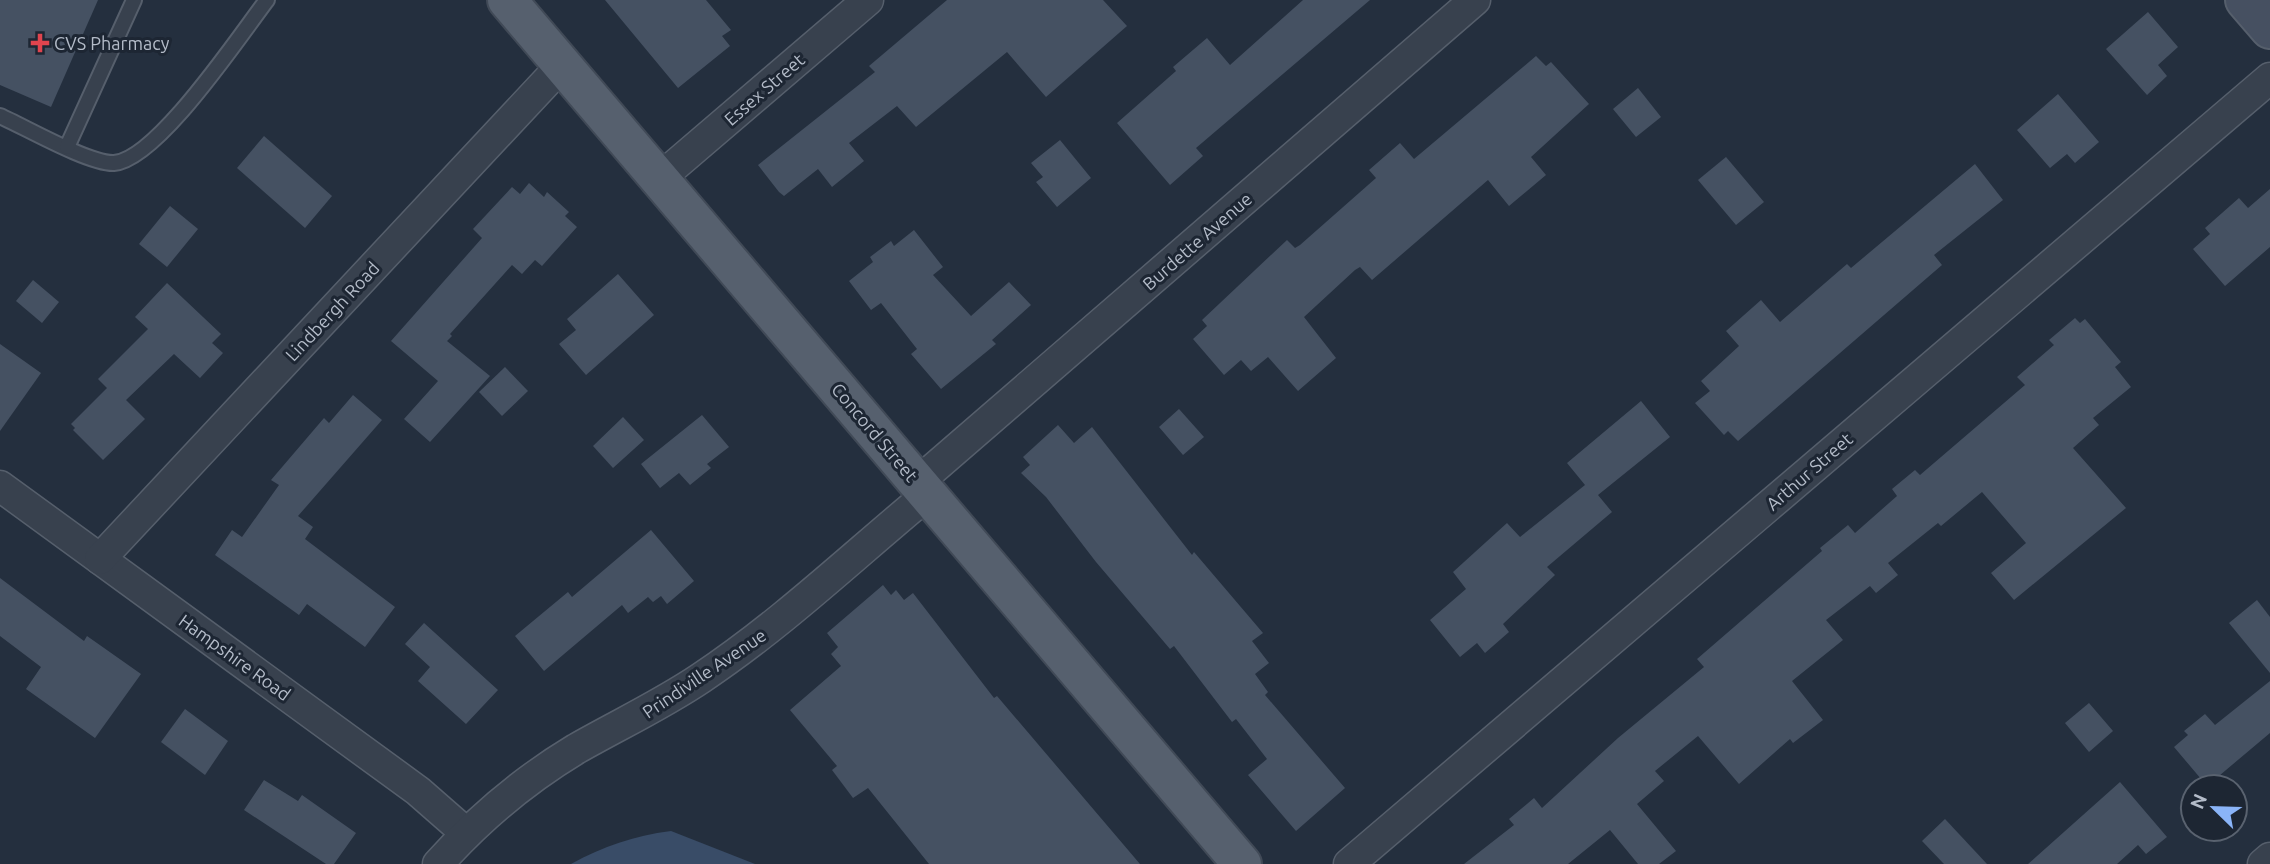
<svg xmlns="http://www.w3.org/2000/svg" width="2270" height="864" font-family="Ubuntu,sans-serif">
	<rect width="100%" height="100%" fill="#242f3e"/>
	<path fill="#394c67" d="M671 831 755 864H571C604 846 633 836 671 831Z"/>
	<g fill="#455162">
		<polygon points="0,0 98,0 51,107 0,85"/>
		<polygon points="605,0 706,0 731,30 722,36 730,46 678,88"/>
		<polygon points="947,0 1103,0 1127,26 1046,97 1007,52 916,127 897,106 849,143 864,161 832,187 818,169 784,196 779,192 758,165 875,72 869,66"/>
		<polygon points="1303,0 1370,0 1196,148 1203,156 1170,185 1117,123 1176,71 1173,67 1207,38 1230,65"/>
		<polygon points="2148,12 2178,47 2158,65 2167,76 2147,95 2106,49"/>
		<polygon points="1536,56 1546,66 1551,62 1589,104 1531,157 1546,175 1509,206 1488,180 1372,280 1360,267 1355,270 1304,317 1336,358 1298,391 1268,357 1251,371 1241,360 1224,375 1193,339 1207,326 1202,320 1287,240 1295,248 1300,245 1376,178 1369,170 1400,143 1414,159"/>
		<polygon points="1638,88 1661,117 1636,137 1613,109"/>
		<polygon points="2058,94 2099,142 2075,163 2067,154 2050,168 2017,130"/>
		<polygon points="264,136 332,196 305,228 237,168"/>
		<polygon points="1060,140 1091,178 1057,207 1036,182 1043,177 1031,163"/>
		<polygon points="1726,157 1764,202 1736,225 1698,180"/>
		<polygon points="1975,164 2003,200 1934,255 1942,265 1738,441 1728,431 1724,435 1695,403 1710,391 1701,381 1739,346 1726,331 1761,300 1780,322 1847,264 1851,268"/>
		<polygon points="529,183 544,197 547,192 569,212 565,216 577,227 542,266 535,260 522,274 512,265 450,334 452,336 447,341 490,376 430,442 404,419 438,381 391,341 482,238 473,229 512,187 520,194"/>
		<polygon points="2270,189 2270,247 2225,286 2193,249 2210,234 2205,228 2239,198 2248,208"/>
		<polygon points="170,206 198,229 167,267 139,244"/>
		<polygon points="914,230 943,267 933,275 971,316 1009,282 1031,305 992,340 996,344 941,389 911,354 917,349 881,303 871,310 849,281 873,262 870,257 891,241 894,246"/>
		<polygon points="618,274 654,315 586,375 559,344 576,330 567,319"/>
		<polygon points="33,280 59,302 42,323 16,301"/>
		<polygon points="167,283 221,334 212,343 223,353 200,378 174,354 126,400 145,419 103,460 73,430 75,428 71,424 107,388 98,379 148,329 135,317"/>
		<polygon points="2075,318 2080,323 2085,319 2121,362 2115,367 2131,387 2093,418 2099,425 2073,448 2126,508 2014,600 1991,573 2026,543 1982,492 1941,526 1938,523 1888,563 1898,575 1876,593 1870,586 1826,620 1843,640 1792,681 1823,720 1793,743 1790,739 1739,784 1698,736 1655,771 1664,781 1637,804 1676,851 1659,864 1638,864 1610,830 1568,864 1464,864 1514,825 1509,819 1534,798 1542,808 1618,738 1704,667 1697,659 1822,551 1820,548 1848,525 1855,533 1897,496 1892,489 1915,470 1920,475 2025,385 2017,377 2054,345 2049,340"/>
		<polygon points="0,344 41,373 0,431"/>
		<polygon points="505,367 528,391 502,416 479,392"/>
		<polygon points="353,395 382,420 298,516 313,527 305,539 395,607 365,647 307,604 299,615 215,555 232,530 242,537 279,485 271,480 324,418 329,423"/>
		<polygon points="1641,401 1670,437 1598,495 1612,512 1547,567 1555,575 1503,624 1509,632 1485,653 1477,643 1460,657 1430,620 1466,589 1453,572 1507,523 1520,537 1585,485 1567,463"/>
		<polygon points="1179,409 1204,437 1183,455 1159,427"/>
		<polygon points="702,415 729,447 707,464 711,468 690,485 679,473 660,488 641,464"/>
		<polygon points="623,417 644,440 613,468 593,446"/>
		<polygon points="1058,425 1074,443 1092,427 1192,555 1194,552 1263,633 1252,641 1269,663 1255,674 1268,692 1265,695 1345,788 1296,831 1248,775 1267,759 1236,719 1232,722 1174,646 1170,649 1096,562 1046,497 1021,473 1030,465 1023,457"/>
		<polygon points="651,530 694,581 667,604 661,596 653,602 648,597 628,613 622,605 544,671 515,636 568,592 572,597"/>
		<polygon points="0,578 84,641 87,636 141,674 95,738 26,689 41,667 0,636"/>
		<polygon points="883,585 891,595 896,590 904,600 913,593 994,698 997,696 1140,864 929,864 868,788 853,798 832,770 837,766 790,710 841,666 831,654 838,647 827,633"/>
		<polygon points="2257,600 2270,617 2270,673 2229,623"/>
		<polygon points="424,623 498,690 466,724 418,681 430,667 405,644"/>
		<polygon points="2270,681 2270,733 2207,786 2174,747 2188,735 2184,731 2205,714 2215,725"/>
		<polygon points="2089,703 2113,731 2089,752 2065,723"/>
		<polygon points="185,709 228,741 205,775 161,742"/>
		<polygon points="264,780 298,801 302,795 356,833 334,864 326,864 244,810"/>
		<polygon points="2120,782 2167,837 2146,854 2138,845 2117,864 2028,864"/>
		<polygon points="1945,819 1987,864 1944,864 1922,841"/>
	</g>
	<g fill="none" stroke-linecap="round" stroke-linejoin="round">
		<g stroke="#565f6c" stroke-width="18">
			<g id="lane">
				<path d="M0 116C25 127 89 164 114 163 157 160 240 35 267 0"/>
				<polyline points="67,147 134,0"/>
			</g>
		</g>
		<g stroke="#565f6c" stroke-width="33">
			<g id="street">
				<polyline points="660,178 868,0"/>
				<polyline points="918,482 1475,0"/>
				<polyline points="0,486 418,791 466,833"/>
				<polyline points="100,559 563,64"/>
				<path d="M438 864C479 818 523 781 576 749 618 725 661 705 701 678 782 624 853 556 928 494"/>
				<polyline points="1349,864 2270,78"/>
				<polyline points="2263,864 2270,858"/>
			</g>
		</g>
		<g stroke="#565f6c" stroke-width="42">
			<polyline id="secondary" points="2245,0 2270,29"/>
		</g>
		<g stroke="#414a57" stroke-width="42">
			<polyline id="primary" points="507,0 1242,864"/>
		</g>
		<use href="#lane" stroke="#38414e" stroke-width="14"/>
		<use href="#street" stroke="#38414e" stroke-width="30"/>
		<use href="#secondary" stroke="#465061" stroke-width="38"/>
		<use href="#primary" stroke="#56606e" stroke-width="38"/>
	</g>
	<path fill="#e0444e" stroke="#1d2633" stroke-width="2.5" d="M36.5 32.5h7v7h7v7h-7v7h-7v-7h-7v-7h7z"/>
	<g text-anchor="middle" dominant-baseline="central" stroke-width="6" stroke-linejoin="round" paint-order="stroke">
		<g font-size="18" fill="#b4bcc9" stroke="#1d2633" text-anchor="start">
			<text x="54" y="43">CVS Pharmacy</text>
		</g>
		<g font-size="18" fill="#b4bcc9" stroke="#1d2633">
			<text transform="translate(764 89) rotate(-41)">Essex Street</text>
			<text transform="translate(1197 241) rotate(-41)">Burdette Avenue</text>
			<text transform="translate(332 311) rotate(-47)">Lindbergh Road</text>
			<text transform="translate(875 432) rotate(50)">Concord Street</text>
			<text transform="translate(1809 471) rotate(-41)">Arthur Street</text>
			<text transform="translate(235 657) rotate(36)">Hampshire Road</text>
			<text transform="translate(704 673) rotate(-34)">Prindiville Avenue</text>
		</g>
	</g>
	<g transform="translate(2214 808) rotate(293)"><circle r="33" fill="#1d2633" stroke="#59626f" stroke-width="2"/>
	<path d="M0-5L12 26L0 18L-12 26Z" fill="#8ab4f8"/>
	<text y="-10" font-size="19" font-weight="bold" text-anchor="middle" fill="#b4bcc9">N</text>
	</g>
</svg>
